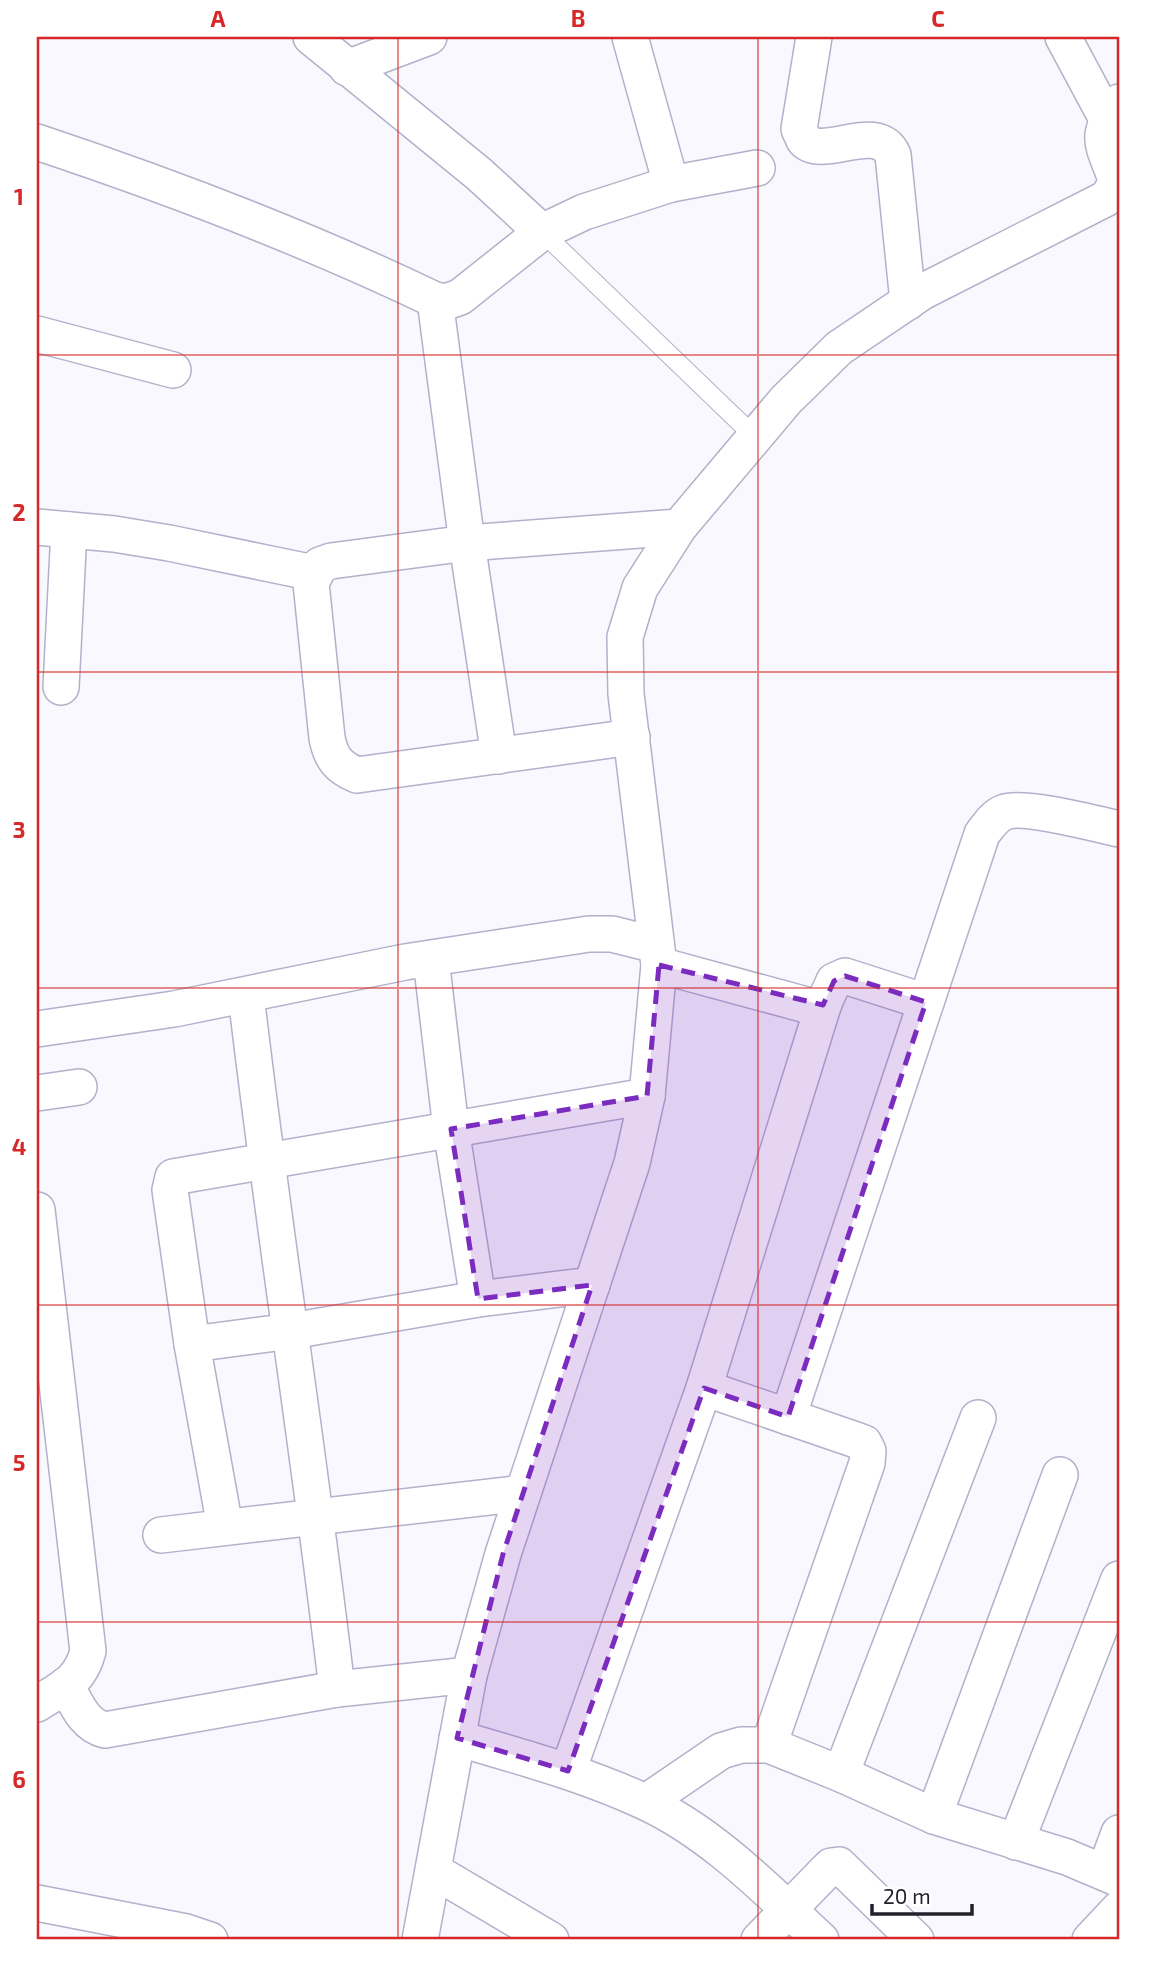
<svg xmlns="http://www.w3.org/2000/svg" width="1156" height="1977" font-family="'Exo 2',sans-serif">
	<rect width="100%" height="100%" fill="#f8f8fe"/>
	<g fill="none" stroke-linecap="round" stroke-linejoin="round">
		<g stroke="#b2b1cb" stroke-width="20">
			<polyline id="lane" points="542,232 755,437"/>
		</g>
		<g stroke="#b2b1cb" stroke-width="38">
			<g id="street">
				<polyline points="311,37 479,174 542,232"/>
				<polyline points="630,37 671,184"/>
				<path d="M814 37 799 129C799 130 804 139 804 140 823 161 877 120 893 155L908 302"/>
				<polyline points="1063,37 1107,119"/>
				<polyline points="347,68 429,37"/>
				<path d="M37 142C172 187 306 238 435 300L446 302 460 297 542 232 584 212 671 184 757 168"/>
				<polyline points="435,300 467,543 499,756"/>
				<polyline points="37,334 173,370"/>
				<polyline points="37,527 114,534 169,543 314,573"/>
				<polyline points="61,687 69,530"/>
				<path d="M632 737 357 775C338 767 331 758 327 738L311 583 320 565 331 561 467 543 679 527"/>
				<polyline points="431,959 451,1129 478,1299"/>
				<polyline points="659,965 810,1006 824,1003 834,981 845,976 926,1002"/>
				<path d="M246 995C273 1227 310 1457 337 1689"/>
				<polyline points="37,1029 174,1009 405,962 589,934 612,934 656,945"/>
				<polyline points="37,1093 79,1087"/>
				<path d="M37 1210 88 1651C80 1682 62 1688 37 1704"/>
				<polyline points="192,1344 291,1331 478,1299 592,1285"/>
				<polyline points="704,1388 853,1439 864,1443 868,1451 867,1463 769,1745"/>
				<path d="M788 1417 982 834C989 825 994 816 1005 812 1023 805 1097 824 1119 829"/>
				<polyline points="225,1527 192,1344 170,1190 173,1177 647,1096"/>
				<polyline points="161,1535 523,1493"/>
				<path d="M66 1685C76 1703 84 1725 105 1730L337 1689 469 1675"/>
				<path d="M457 1738C521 1757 585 1774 645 1802 712 1833 767 1890 821 1940"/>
				<polyline points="568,1771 704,1388 824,1003"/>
				<polyline points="841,1774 978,1418"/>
				<polyline points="646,1802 721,1751 741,1745 769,1745 841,1774 934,1816 1067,1857 1119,1879"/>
				<polyline points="934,1816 1060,1475"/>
				<polyline points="1016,1842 1119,1579"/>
				<polyline points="434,1871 551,1940"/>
				<polyline points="1105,1871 1119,1833"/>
				<polyline points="37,1903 186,1932 210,1940"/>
				<path d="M420 1940 469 1675 503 1554 632 1163 647 1096 659 965 626 694 625 637 640 588 679 527 786 400 839 348 922 292 1107 198 1117 182C1103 143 1093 138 1119 102"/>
				<polyline points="759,1940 825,1872 831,1866 839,1865 916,1940"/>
				<polyline points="1090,1940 1119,1909"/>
			</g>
		</g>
		<use href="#lane" stroke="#fff" stroke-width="18"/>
		<use href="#street" stroke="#fff" stroke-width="35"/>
	</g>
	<path fill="#7b2cbf" fill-opacity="0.2" stroke="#7b2cbf" stroke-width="5" stroke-dasharray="14 9" stroke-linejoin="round" d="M659 965 823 1005 834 981 845 976 926 1002 788 1417 704 1388 568 1771 457 1738 503 1554 592 1285 478 1299 451 1129 647 1096Z"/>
	<path fill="none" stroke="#d62828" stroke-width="2" stroke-opacity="0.55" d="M398 37V1940M758 37V1940M37 355H1119M37 672H1119M37 988H1119M37 1305H1119M37 1622H1119"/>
	<rect width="1156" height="1977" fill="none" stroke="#ffffff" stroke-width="77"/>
	<path d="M872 1904v10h100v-10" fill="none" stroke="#22222c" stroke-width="3.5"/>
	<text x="883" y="1904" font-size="21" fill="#22222c" stroke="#ffffff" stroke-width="5" paint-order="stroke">20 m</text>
	<rect x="38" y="38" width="1080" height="1900" fill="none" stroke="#d62828" stroke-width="2.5"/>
	<g font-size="23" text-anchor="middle" font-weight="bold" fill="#d62828">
		<text x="218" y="27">A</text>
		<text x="578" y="27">B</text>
		<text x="938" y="27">C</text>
		<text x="19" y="205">1</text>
		<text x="19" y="521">2</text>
		<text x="19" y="838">3</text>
		<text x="19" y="1155">4</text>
		<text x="19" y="1471">5</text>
		<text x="19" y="1788">6</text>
	</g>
</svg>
